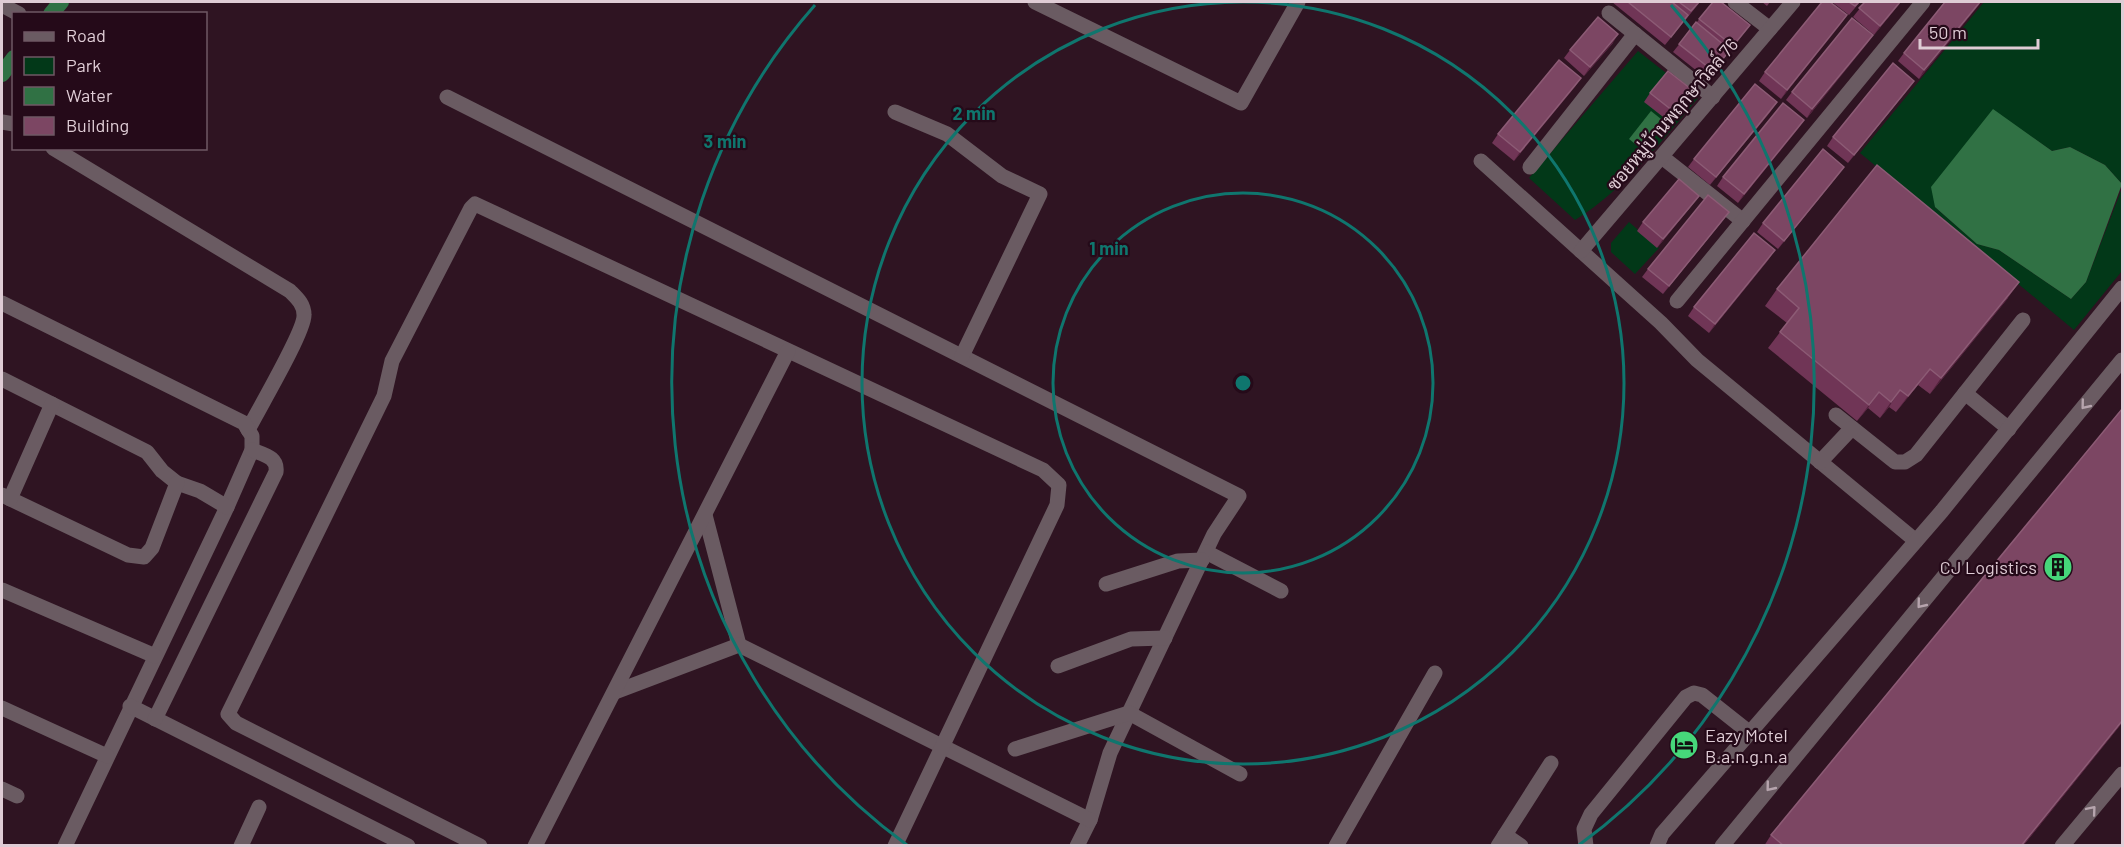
<svg xmlns="http://www.w3.org/2000/svg" width="2124" height="847" font-family="Barlow,Sarabun,sans-serif">
	<rect width="100%" height="100%" fill="#2f1422"/>
	<g fill="#023818">
		<polygon points="1984,2 2122,2 2122,184 2105,165 2070,147 2052,151 1993,110 1935,207 1977,244 1999,250 2071,299 2086,282 2122,188 2122,271 2074,330 1860,153"/>
		<path d="M1638 51 1698 98C1662 141 1624 190 1575 220L1529 178Z"/>
		<polygon points="1629,222 1659,248 1635,274 1611,252 1611,243"/>
	</g>
	<g fill="#307144">
		<polygon points="1993,109 2052,151 2070,147 2105,165 2122,184 2086,282 2071,299 1999,250 1977,244 1935,207 1931,187"/>
		<polygon points="1651,111 1661,119 1639,147 1629,139"/>
	</g>
	<g fill="none" stroke-linecap="round" stroke-linejoin="round">
		<g stroke="#307144" stroke-width="16">
			<polyline points="51,14 61,2"/>
			<polyline points="2,74 14,58"/>
		</g>
		<g stroke="#6a5b62" stroke-width="15">
			<polyline points="1035,2 1241,103 1298,2"/>
			<polyline points="1735,2 1770,29"/>
			<polyline points="2,5 19,14"/>
			<polyline points="1609,13 1713,97"/>
			<polyline points="447,97 1239,496 1214,534 1110,753 1090,820 1077,846"/>
			<polyline points="895,112 947,134 1002,176 1040,194 962,356"/>
			<polyline points="2,122 14,124"/>
			<path d="M53 148 290 291C297 298 304 304 304 315 305 331 258 410 248 430"/>
			<polyline points="1662,157 1743,221"/>
			<polyline points="1481,161 1661,323 1697,360 1916,541"/>
			<polyline points="1530,167 1635,34"/>
			<polyline points="1581,251 1793,2"/>
			<polyline points="1677,301 1923,2"/>
			<polyline points="2,303 244,423 252,436 252,450 227,507 65,846"/>
			<polyline points="2,379 147,452 162,471 177,483 200,491 227,507"/>
			<polyline points="1965,393 2009,429"/>
			<polyline points="1836,415 1895,462 1905,462 1916,455 2023,320"/>
			<polyline points="1820,462 1852,428"/>
			<polyline points="2,495 128,555 144,557 152,548 177,483"/>
			<polyline points="10,499 52,404"/>
			<polyline points="705,515 739,645"/>
			<polyline points="1206,552 1281,591"/>
			<polyline points="1106,584 1178,561 1202,560"/>
			<polyline points="2,590 155,656"/>
			<polyline points="1058,666 1131,639 1165,638"/>
			<polyline points="615,692 739,645 1090,820"/>
			<polyline points="130,706 408,846"/>
			<polyline points="2,708 107,756"/>
			<path d="M155 719 276 472C278 457 264 455 252 450"/>
			<polyline points="1015,749 1129,713 1240,774"/>
			<polyline points="2,789 17,796"/>
			<polyline points="1505,835 1521,846"/>
			<polyline points="241,846 259,807"/>
			<polyline points="480,846 236,723 228,714 384,396 392,361 471,208 475,204 1043,470 1059,485 1057,505 895,846"/>
			<polyline points="535,846 788,351"/>
			<polyline points="1336,846 1435,673"/>
			<polyline points="1498,846 1551,763"/>
			<polyline points="1586,846 1584,829 1591,814 1686,697 1694,693 1702,695 1750,733"/>
			<polyline points="1657,846 1662,834 1942,511 2122,288"/>
			<polyline points="1722,846 2122,360"/>
			<polyline points="2062,846 2122,774"/>
		</g>
	</g>
	<g fill="#703556">
		<polygon points="1612,2 1700,2 1665,45"/>
		<polygon points="1713,2 1750,25 1707,79 1673,52"/>
		<polygon points="1762,2 1770,2 1767,6"/>
		<polygon points="1832,2 1860,2 1849,15"/>
		<polygon points="1865,2 1901,2 1874,35 1853,17"/>
		<polygon points="1981,2 1919,79 1898,61 1904,53"/>
		<polygon points="1847,15 1781,99 1759,81 1765,72"/>
		<polygon points="1873,35 1807,118 1786,100 1792,92"/>
		<polygon points="1613,43 1584,76 1564,58 1570,50"/>
		<polygon points="1581,78 1514,161 1492,143 1498,134"/>
		<polygon points="1908,89 1848,163 1827,146 1833,137"/>
		<polygon points="1650,93 1685,98 1667,120 1644,102"/>
		<polygon points="1771,111 1710,185 1688,167 1694,159"/>
		<polygon points="1804,120 1738,203 1717,186 1723,177"/>
		<polygon points="1838,175 1778,249 1757,232 1763,223"/>
		<polygon points="1693,204 1657,248 1637,231 1643,222"/>
		<polygon points="1723,220 1663,294 1642,277 1648,269"/>
		<polygon points="1769,259 1709,333 1688,316 1694,307"/>
		<polygon points="1777,289 2008,298 1930,394 1918,385 1896,412 1889,407 1880,418 1868,408 1857,421 1768,348 1787,323 1765,306"/>
		<polygon points="2122,723 2023,846 1764,846 1771,835"/>
	</g>
	<g fill="#51213b">
		<polygon points="1900,2 1901,2 1874,35 1880,26"/>
		<polygon points="1980,2 1979,5 1919,79 1924,70"/>
		<polygon points="1847,15 1841,24 1781,99 1787,90"/>
		<polygon points="1618,34 1613,43 1584,76 1590,67"/>
		<polygon points="1873,35 1867,44 1807,118 1812,109"/>
		<polygon points="1581,78 1575,87 1514,161 1520,152"/>
		<polygon points="1914,81 1908,89 1848,163 1854,155"/>
		<polygon points="1777,102 1771,111 1710,185 1716,177"/>
		<polygon points="1804,120 1798,129 1738,203 1744,194"/>
		<polygon points="1844,167 1838,175 1778,249 1784,241"/>
		<polygon points="1699,196 1693,204 1657,248 1663,239"/>
		<polygon points="1729,212 1723,220 1663,294 1669,286"/>
		<polygon points="1775,250 1769,259 1709,333 1715,324"/>
		<polygon points="2019,282 2008,298 1930,394 1941,378"/>
		<polygon points="1930,369 1918,385 1896,412 1908,396"/>
		<polygon points="1900,390 1889,407 1880,418 1891,402"/>
		<polygon points="1879,392 1868,408 1857,421 1869,405"/>
		<polygon points="2122,721 2122,723 2023,846 2021,846"/>
	</g>
	<g fill="#7c4663" stroke="#8c5b75" stroke-width="1.5">
		<polygon points="1628,2 1672,2 1688,15 1671,37"/>
		<polygon points="1679,2 1699,2 1691,11"/>
		<polygon points="1713,2 1721,2 1750,25 1733,46 1699,19"/>
		<polygon points="1822,2 1830,2 1847,15 1787,90 1765,72"/>
		<polygon points="1849,2 1859,2 1855,6"/>
		<polygon points="1865,2 1900,2 1880,26 1859,8"/>
		<polygon points="1945,2 1980,2 1924,70 1904,53"/>
		<polygon points="1598,17 1618,34 1590,67 1570,50"/>
		<polygon points="1852,18 1873,35 1812,109 1792,92"/>
		<polygon points="1696,22 1730,50 1713,71 1679,44"/>
		<polygon points="1559,60 1581,78 1520,152 1498,134"/>
		<polygon points="1893,63 1914,81 1854,155 1833,137"/>
		<polygon points="1668,71 1691,89 1673,111 1650,93"/>
		<polygon points="1755,84 1777,102 1716,177 1694,159"/>
		<polygon points="1783,103 1804,120 1744,194 1723,177"/>
		<polygon points="1823,149 1844,167 1784,241 1763,223"/>
		<polygon points="1877,165 2019,282 1941,378 1930,369 1908,396 1900,390 1891,402 1879,392 1869,405 1780,332 1799,308 1777,289"/>
		<polygon points="1679,179 1699,196 1663,239 1643,222"/>
		<polygon points="1708,195 1729,212 1669,286 1648,269"/>
		<polygon points="1754,233 1775,250 1715,324 1694,307"/>
		<polygon points="2122,409 2122,721 2021,846 1784,846 1771,835"/>
	</g>
	<defs><path id="oneway-chevron" d="M-2-3.5L2.5 0L-2 3.5" fill="none" stroke-width="1.6" stroke-linecap="round" stroke-linejoin="round" transform="scale(1.5)"/></defs>
	<g stroke="#b6a4ad">
		<use href="#oneway-chevron" transform="translate(2085 405) rotate(129)"/>
		<use href="#oneway-chevron" transform="translate(1921 604) rotate(129)"/>
		<use href="#oneway-chevron" transform="translate(1770 787) rotate(129)"/>
		<use href="#oneway-chevron" transform="translate(2092 810) rotate(-50)"/>
	</g>
	<g fill="none" stroke="#0f766e" stroke-width="3">
		<circle cx="1243" cy="383" r="190"/>
		<circle cx="1243" cy="383" r="381"/>
		<path d="M907 845A571 571 0 0 1 815 5M1671 5A571 571 0 0 1 1579 845"/>
	</g>
	<defs>
		<g id="building-disc" transform="scale(1.5)"><circle r="9.5" fill="#46d77a" stroke="#250a19"/><path d="M-4-6H4V6H1V3H-1V6H-4ZM-2.5-4.3h1.7v1.8h-1.7ZM.8-4.3h1.7v1.8H.8ZM-2.5-1h1.7V.8h-1.7ZM.8-1h1.7V.8H.8Z" fill="#111"/></g>
		<g id="hotel-disc" transform="scale(1.5)"><circle r="9.5" fill="#46d77a" stroke="#250a19"/><path d="M-6-4.5h1.5V1H6V5H4.5V3h-9V5H-6ZM-4 0a1.8 1.8 0 1 1 3.6 0ZM.5 0V-2.5h3Q6-2.5 6 0Z" fill="#111"/></g>
	</defs>
	<g fill-rule="evenodd">
		<use href="#building-disc" x="2058" y="567"/>
		<use href="#hotel-disc" x="1684" y="745"/>
	</g>
	<g text-anchor="middle" dominant-baseline="central" stroke-width="4.5" stroke-linejoin="round" paint-order="stroke">
		<g font-size="18" fill="#dfccd5" stroke="#250a19">
			<text transform="translate(1672 114) rotate(-50)">ซอยหมู่บ้านพฤกษาวิลล์ 76</text>
		</g>
		<g font-size="18" fill="#dfccd5" stroke="#250a19" text-anchor="end">
			<text x="2037" y="567">CJ Logistics</text>
			<text x="1705" y="735" text-anchor="start">Eazy Motel<tspan x="1705" dy="21">B.a.n.g.n.a</tspan></text>
		</g>
	</g>
	<circle cx="1243" cy="383" r="9" fill="#0f766e" stroke="#250a19" stroke-width="3"/>
	<g font-size="18" text-anchor="middle" font-weight="bold" fill="#0f766e" stroke="#250a19" stroke-width="4.5" stroke-linejoin="round" paint-order="stroke">
		<text x="974" y="120">2 min</text>
		<text x="725" y="148">3 min</text>
		<text x="1109" y="255">1 min</text>
	</g>
	<rect width="2124" height="847" fill="none" stroke="#dfccd5" stroke-width="6"/>
	<rect x="12" y="12" width="195" height="138" fill="#250a19" stroke="#6f5864" stroke-width="1.5"/>
	<rect x="24" y="32" width="30" height="9" fill="#6a5b62" stroke="#6f5864" stroke-width="1.5"/>
	<text x="66" y="42" font-size="18" fill="#dfccd5">Road</text>
	<rect x="24" y="57" width="30" height="18" fill="#023818" stroke="#6f5864" stroke-width="1.5"/>
	<text x="66" y="72" font-size="18" fill="#dfccd5">Park</text>
	<rect x="24" y="87" width="30" height="18" fill="#307144" stroke="#6f5864" stroke-width="1.5"/>
	<text x="66" y="102" font-size="18" fill="#dfccd5">Water</text>
	<rect x="24" y="117" width="30" height="18" fill="#7c4663" stroke="#6f5864" stroke-width="1.5"/>
	<text x="66" y="132" font-size="18" fill="#dfccd5">Building</text>
	<path d="M1920 39v9h118v-9" fill="none" stroke="#dfccd5" stroke-width="3"/>
	<text x="1929" y="39" font-size="18" fill="#dfccd5" stroke="#250a19" stroke-width="4.5" paint-order="stroke">50 m</text>
</svg>
